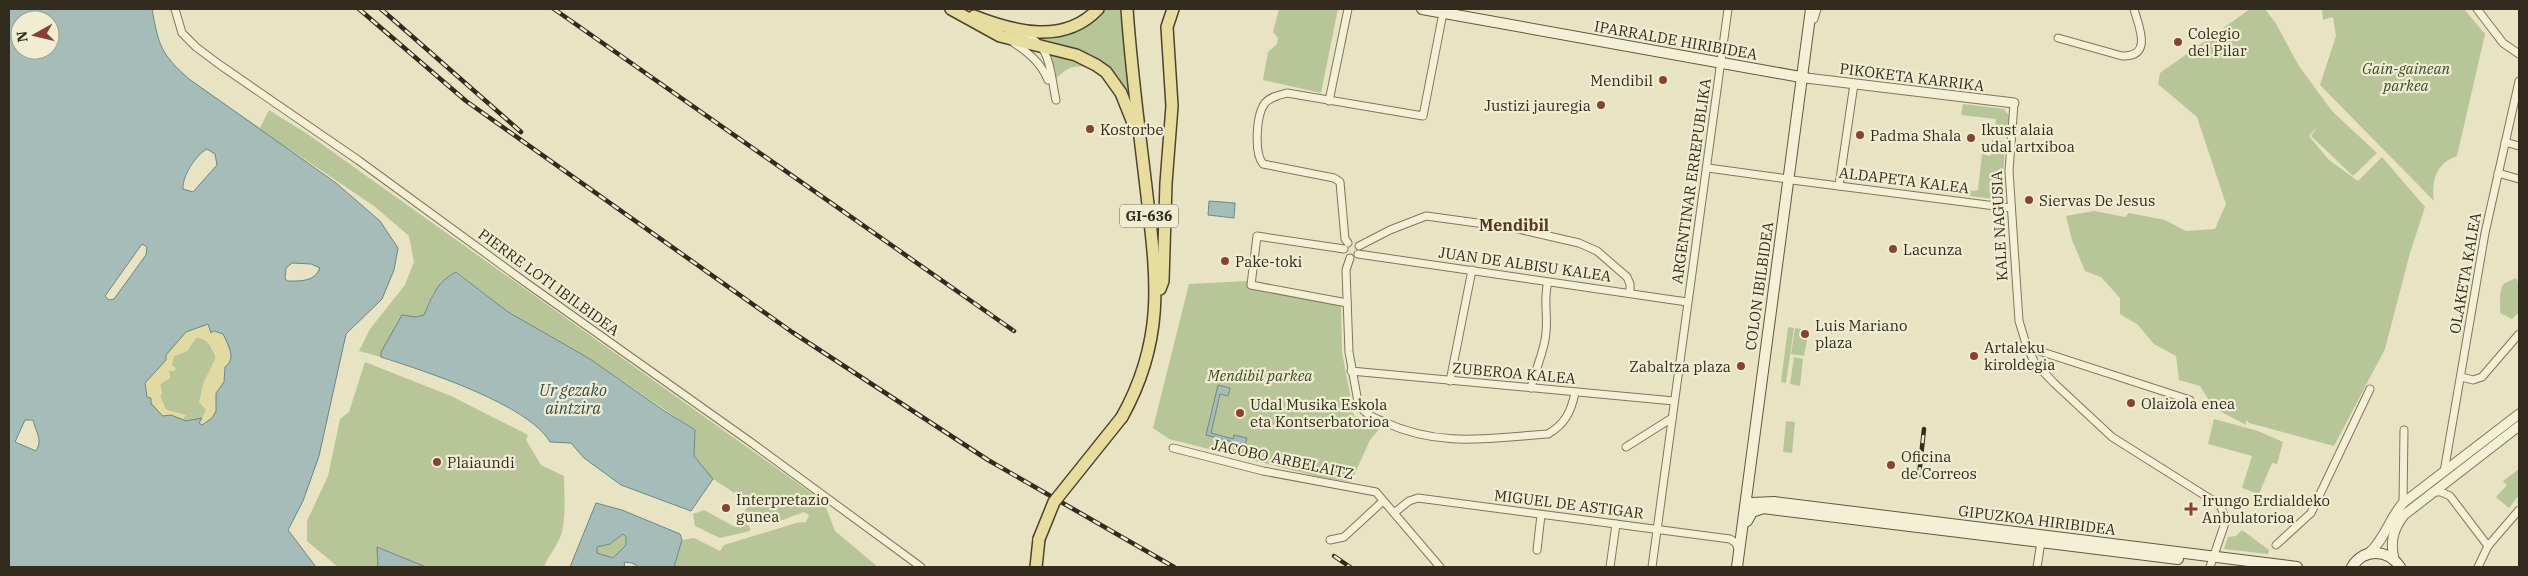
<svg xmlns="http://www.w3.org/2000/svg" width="2528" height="576" font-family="'IBM Plex Serif',serif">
	<rect width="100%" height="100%" fill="#e8e3c3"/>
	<g fill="#b8c599" fill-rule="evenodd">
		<path d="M1105 9H1120L1128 97 1116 79 1035 36C1061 39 1089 32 1105 9Z"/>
		<polygon points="1279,9 1338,9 1321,93 1263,80 1268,52 1277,44 1278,38 1273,32"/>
		<polygon points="2250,9 2265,9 2275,22 2299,66 2332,111 2377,153 2353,176 2311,136 2318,126 2309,136 2329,160 2358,181 2382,157 2425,207 2410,253 2385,349 2334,446 2249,423 2246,420 2246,425 2214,408 2200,386 2179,380 2176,356 2154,344 2138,325 2120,314 2120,298 2101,277 2085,271 2072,240 2066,216 2094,211 2125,217 2129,213 2165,220 2186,231 2215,229 2226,204 2197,117 2158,84 2160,73"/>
		<path d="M2322 9H2464L2485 34 2457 156C2436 163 2431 181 2434 201L2320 85 2336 36 2333 17 2323 20Z"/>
		<path d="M1048 51 1061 54 1093 67C1076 65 1067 66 1056 79Z"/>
		<path d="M168 60 189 79 260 128 269 110 309 135 824 502 835 531 878 567H674L682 540 694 538 720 551 724 545 796 523 806 522 809 515 804 512C778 521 767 530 741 517L750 503 713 479 694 456 695 430 590 359 508 312 457 272 433 293 424 315 416 317 381 352V357L359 351 370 329 405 285 414 262 409 236 374 206 285 146 336 183 380 221 398 248 394 270 382 299 346 334 319 456 303 501 288 530 316 567 36 451C43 439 36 433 33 420H25L105 296 109 300 114 299 146 255 147 247 142 244 183 189 193 192 217 165 215 154 207 149ZM292 263 311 264 319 267C315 282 300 281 287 281L285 278 286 268ZM208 324 224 382 207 410C192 392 212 373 216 357 211 347 208 337 196 338L187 351 174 356 169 371 170 378 160 384 162 393 160 396 166 410 181 414 159 412 146 381Z"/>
		<polygon points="1963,104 2004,109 2009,116 2006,136 1994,135 1996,119 1961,115"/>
		<polygon points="1992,140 2005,142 2002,200 1954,194 1955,188 1973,191 1978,190 1982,154 1991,156"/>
		<path d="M2516 278 2519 284V312L2512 319 2500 313C2501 302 2498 295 2503 284Z"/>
		<polygon points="1247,281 1248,287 1261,291 1341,305 1342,352 1354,416 1380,428 1370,440 1351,482 1319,477 1169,439 1153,428 1189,284"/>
		<polygon points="1788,327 1794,328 1786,383 1781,382"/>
		<polygon points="1795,328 1809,330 1804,356 1791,354"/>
		<polygon points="1794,357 1803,359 1800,386 1790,384"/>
		<path d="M365 362 451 396 528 435 526 440 541 465 564 476C564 493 566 515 562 532 558 546 549 554 544 567H426L378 547V567H338L307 541V521L328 476 340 419 349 412Z"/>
		<polygon points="2214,419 2258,431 2283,442 2277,464 2272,463 2259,494 2242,488 2252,456 2208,444"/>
		<polygon points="1786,421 1795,422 1792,453 1783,452"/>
		<polygon points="2519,469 2519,495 2509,508 2496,497 2507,485 2503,481"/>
		<polygon points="704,510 735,527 740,519 750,527 750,531 720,538 695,526 693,514"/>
		<polygon points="2242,530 2269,550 2268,554 2224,549 2228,537 2236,536"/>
		<polygon points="623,534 626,537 626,545 613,558 596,553 597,547 610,544"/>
	</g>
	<path fill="#e1dba3" d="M209 324 214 330 223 334 232 358 225 367 224 382 216 393V411L212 418 202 425 199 423 206 410 199 402 204 382 216 357C211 347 209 337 196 338L186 351 174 356 172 365 176 368 174 371H169L170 378 160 384 162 393 160 396 166 410 186 415 183 419 171 415 163 416 147 397 144 383 166 360V355L186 332Z"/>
	<g fill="#a5bcb9" stroke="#6d8886" fill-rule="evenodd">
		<path d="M9 9H152C159 46 160 53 189 79L336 183 380 221 398 248 394 270 382 299 346 334 319 456 303 501 288 530 316 567H9ZM20 20H50V50H20ZM207 149 215 154 217 165 193 192 183 189C182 176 196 155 207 149ZM142 244 147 247 146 255 114 299 109 300 105 296ZM292 263 311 264 320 268C315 282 300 281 287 281L285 278 286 268ZM208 324 211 333 214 331 223 334C228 344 237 359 225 367L224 382 216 393V411L212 418 202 425 199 423 202 418 186 421 171 415 163 416 151 404V398L147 397 145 383 166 360V355L186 332ZM25 420H33C36 433 43 439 36 451L15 442Z"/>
		<polygon points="1209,201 1235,203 1234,218 1208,215"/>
		<path d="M456 272 508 312 590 359 663 410 695 430 694 456 713 479 691 511 621 485 584 458 571 443 550 442C528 404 424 371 381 357V352L402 315 416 317 424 315C432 296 437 282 456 272Z"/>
		<polygon points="1218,385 1230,388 1228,396 1220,394 1211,433 1233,439 1234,435 1247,438 1245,445 1206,435"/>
		<path d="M596 503 622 510 680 534 682 540 674 567H639L632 563 624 562 625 567H570ZM623 534 626 537V545L613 558 597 553V547L610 544Z"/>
		<polygon points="377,547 426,567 378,567"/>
	</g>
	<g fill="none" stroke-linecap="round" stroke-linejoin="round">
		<g stroke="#80765c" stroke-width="9">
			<g id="minor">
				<polyline points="175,9 182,33 196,47 220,65 358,160 525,282 752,443 921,567"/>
				<polyline points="2477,9 2503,43 2519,54"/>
				<polyline points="1814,19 1817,9"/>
				<path d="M1020 35C1052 40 1050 74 1056 100"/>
				<path d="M2058 38 2122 56C2153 57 2139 27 2134 9"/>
				<path d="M1014 43C1029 53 1041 63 1048 80"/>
				<polyline points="1329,101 1348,9"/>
				<polyline points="2014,103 2009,171 2019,321 2027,347 2035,363 2054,383 2112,437 2220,505 2226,520 2210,567"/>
				<polyline points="2505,142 2519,146"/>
				<polyline points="1708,168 1788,179"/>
				<polyline points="2498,173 2519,179"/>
				<polyline points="1792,180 2011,208"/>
				<polyline points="1839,186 1854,84"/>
				<path d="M1348 243 1345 239 1340 182 1334 178 1263 164C1254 153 1256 115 1265 103 1270 97 1279 95 1287 93L1423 116 1443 13"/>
				<polyline points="1359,246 1390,230 1426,216 1514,228 1579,243 1597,251 1627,277 1630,284 1630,293"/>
				<polyline points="1344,249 1257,236 1251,285 1347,303"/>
				<polyline points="1358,254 1687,302"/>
				<path d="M1350 258 1346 270 1349 352 1358 402C1363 414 1373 417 1384 422 1441 448 1488 438 1548 434 1565 424 1571 412 1575 393"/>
				<polyline points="2027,347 2190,400"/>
				<polyline points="1351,371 1674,401"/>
				<polyline points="2461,377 2473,380 2482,377 2519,334"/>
				<polyline points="1450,381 1472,270"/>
				<path d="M1531 388C1535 369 1545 351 1546 332 1548 314 1543 299 1548 282"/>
				<polyline points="1626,447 1672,418"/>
				<polyline points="1173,448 1263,471 1376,492 1440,567"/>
				<polyline points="2444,472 2485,233 2519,81"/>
				<polyline points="2432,492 2441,492 2450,496 2488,546"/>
				<polyline points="2403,503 2404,430"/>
				<polyline points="1394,513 1409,501 1418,498 1730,539 1736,543 1738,549"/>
				<polyline points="1330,540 1344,537 1383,501"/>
				<polyline points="2276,545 2311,513 2370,389"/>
				<polyline points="1537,550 1541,515"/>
				<polyline points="1610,567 1616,524"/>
				<polyline points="1652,567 1728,9"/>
				<polyline points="2037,567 2041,542"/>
				<polyline points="2478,567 2488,546 2519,510"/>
			</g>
		</g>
		<g stroke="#80765c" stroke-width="11">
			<g id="tertiary">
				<polyline points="1806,78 2014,103"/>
				<path d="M2369 553C2385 539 2389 519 2403 503L2519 414"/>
				<path d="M2394 559C2390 542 2393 529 2404 515L2519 426"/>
			</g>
		</g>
		<g stroke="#62573f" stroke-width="12">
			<g id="secondary">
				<polyline points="1422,9 1806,78"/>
				<polyline points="1744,515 1752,503 1774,502 2297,567"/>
				<polyline points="1747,521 1752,512 1763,508 2178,559"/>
				<polyline points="1737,567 1811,9"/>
				<path d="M2352 567C2364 548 2388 549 2400 567"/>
			</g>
		</g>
		<g stroke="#4e4330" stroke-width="14">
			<g id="primary">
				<polyline points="951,9 1000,36 1076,55 1096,65 1106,72 1121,93 1135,128"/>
				<path d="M974 16C1015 32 1064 45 1098 9"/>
				<polyline points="1160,289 1163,281 1166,183 1172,106 1167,27 1173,9"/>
				<path d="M1122 417C1167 336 1156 274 1146 187 1139 128 1131 68 1127 9"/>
				<polyline points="1036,567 1039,539"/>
			</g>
		</g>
		<use href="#minor" stroke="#f4f0d5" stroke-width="7"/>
		<use href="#tertiary" stroke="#f4f0d5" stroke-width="9"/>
		<use href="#secondary" stroke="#f4f0d5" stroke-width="10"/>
		<use href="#primary" stroke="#e7dd9f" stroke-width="11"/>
		<g stroke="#322b1e" stroke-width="4.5">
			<g id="rail">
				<polyline points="359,9 466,101 792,332 988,460 1174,567"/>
				<polyline points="381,9 521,132"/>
				<polyline points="554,9 1014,331"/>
				<polyline points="1919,475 1924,429"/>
				<polyline points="1334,556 1350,567"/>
			</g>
		</g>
		<use href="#rail" stroke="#f0edd2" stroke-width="2.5" stroke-dasharray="8" stroke-linecap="butt"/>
		<g stroke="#4e4330" stroke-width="14" stroke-linecap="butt">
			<polyline id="primary-bridge" points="1039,539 1054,502 1122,417"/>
		</g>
		<use href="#primary-bridge" stroke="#e7dd9f" stroke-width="11"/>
	</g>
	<g fill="#884234" stroke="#f0edd2" stroke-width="2">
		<circle cx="2178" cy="42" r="5"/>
		<circle cx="1663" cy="80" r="5"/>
		<circle cx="1601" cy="105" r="5"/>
		<circle cx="1090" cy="129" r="5"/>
		<circle cx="1860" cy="135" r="5"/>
		<circle cx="1971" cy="138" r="5"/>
		<circle cx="2029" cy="200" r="5"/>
		<circle cx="1893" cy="249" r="5"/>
		<circle cx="1225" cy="261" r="5"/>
		<circle cx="1805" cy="334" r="5"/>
		<circle cx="1974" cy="356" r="5"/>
		<circle cx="1741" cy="366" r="5"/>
		<circle cx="2131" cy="403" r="5"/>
		<circle cx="1240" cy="413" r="5"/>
		<circle cx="437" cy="462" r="5"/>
		<circle cx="1891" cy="465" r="5"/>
		<circle cx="726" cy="508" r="5"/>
		<path d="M2188.5 501.5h5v5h5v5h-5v5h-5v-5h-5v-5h5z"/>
	</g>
	<g text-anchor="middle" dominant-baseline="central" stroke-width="4.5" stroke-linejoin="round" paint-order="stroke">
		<rect fill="#f0edd2" stroke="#6b6554" stroke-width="1" x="1120" y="204.5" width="58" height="23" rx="4"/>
		<g font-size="14" font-weight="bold" fill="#322b1e">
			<text x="1149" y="216">GI-636</text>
		</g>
		<g font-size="15" fill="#322b1e" stroke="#f0edd2" text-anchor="start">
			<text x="2188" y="33">Colegio<tspan x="2188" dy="17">del Pilar</tspan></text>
			<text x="1653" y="80" text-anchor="end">Mendibil</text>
			<text x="1591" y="105" text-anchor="end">Justizi jauregia</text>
			<text x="1100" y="129">Kostorbe</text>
			<text x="1981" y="129">Ikust alaia<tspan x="1981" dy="17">udal artxiboa</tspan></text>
			<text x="1870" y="135">Padma Shala</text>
			<text x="2039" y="200">Siervas De Jesus</text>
			<text x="1903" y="249">Lacunza</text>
			<text x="1235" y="261">Pake-toki</text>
			<text x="1815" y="325">Luis Mariano<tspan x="1815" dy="17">plaza</tspan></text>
			<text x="1984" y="347">Artaleku<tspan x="1984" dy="17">kiroldegia</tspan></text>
			<text x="1731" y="366" text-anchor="end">Zabaltza plaza</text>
			<text x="2141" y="403">Olaizola enea</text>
			<text x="1250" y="404">Udal Musika Eskola<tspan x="1250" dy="17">eta Kontserbatorioa</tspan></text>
			<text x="1901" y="456">Oficina<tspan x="1901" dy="17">de Correos</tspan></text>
			<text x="447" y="462">Plaiaundi</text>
			<text x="736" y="499">Interpretazio<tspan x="736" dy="17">gunea</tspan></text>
			<text x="2202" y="500">Irungo Erdialdeko<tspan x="2202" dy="17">Anbulatorioa</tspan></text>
		</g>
		<g font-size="15" fill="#322b1e" stroke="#f0edd2">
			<text transform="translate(1676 40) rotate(10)">IPARRALDE HIRIBIDEA</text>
			<text transform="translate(1912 77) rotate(7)">PIKOKETA KARRIKA</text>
			<text transform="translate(1904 180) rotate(7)">ALDAPETA KALEA</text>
			<text transform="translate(1691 181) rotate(-82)">ARGENTINAR ERREPUBLIKA</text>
			<text transform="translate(1999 226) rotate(-93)">KALE NAGUSIA</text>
			<text transform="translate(1525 264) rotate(8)">JUAN DE ALBISU KALEA</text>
			<text transform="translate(2465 273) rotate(-80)">OLAKETA KALEA</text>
			<text transform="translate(549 282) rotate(36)">PIERRE LOTI IBILBIDEA</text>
			<text transform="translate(1759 286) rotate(-82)">COLON IBILBIDEA</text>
			<text transform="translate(1514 373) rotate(5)">ZUBEROA KALEA</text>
			<text transform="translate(1283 459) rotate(12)">JACOBO ARBELAITZ</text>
			<text transform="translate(1569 504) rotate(7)">MIGUEL DE ASTIGAR</text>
			<text transform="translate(2037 520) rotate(7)">GIPUZKOA HIRIBIDEA</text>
		</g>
		<g font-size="15" font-style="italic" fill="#3c4c28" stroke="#f0edd2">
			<text x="2406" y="68">Gain-gainean<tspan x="2406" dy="17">parkea</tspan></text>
			<text x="1260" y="375">Mendibil parkea</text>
		</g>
		<g font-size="16" font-weight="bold" fill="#593823" stroke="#f0edd2">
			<text x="1514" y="225">Mendibil</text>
		</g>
		<g font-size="16" font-style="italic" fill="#2f4c50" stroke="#f0edd2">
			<text x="573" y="390">Ur gezako<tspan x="573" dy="18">aintzira</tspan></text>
		</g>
	</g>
	<rect width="2528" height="576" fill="none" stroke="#322b1e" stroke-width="20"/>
	<g transform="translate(35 35) rotate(262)"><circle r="24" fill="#f0edd2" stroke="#a49f8a"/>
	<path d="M0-4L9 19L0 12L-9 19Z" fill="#884234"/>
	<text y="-8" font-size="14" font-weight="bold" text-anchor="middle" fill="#322b1e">N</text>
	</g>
</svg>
